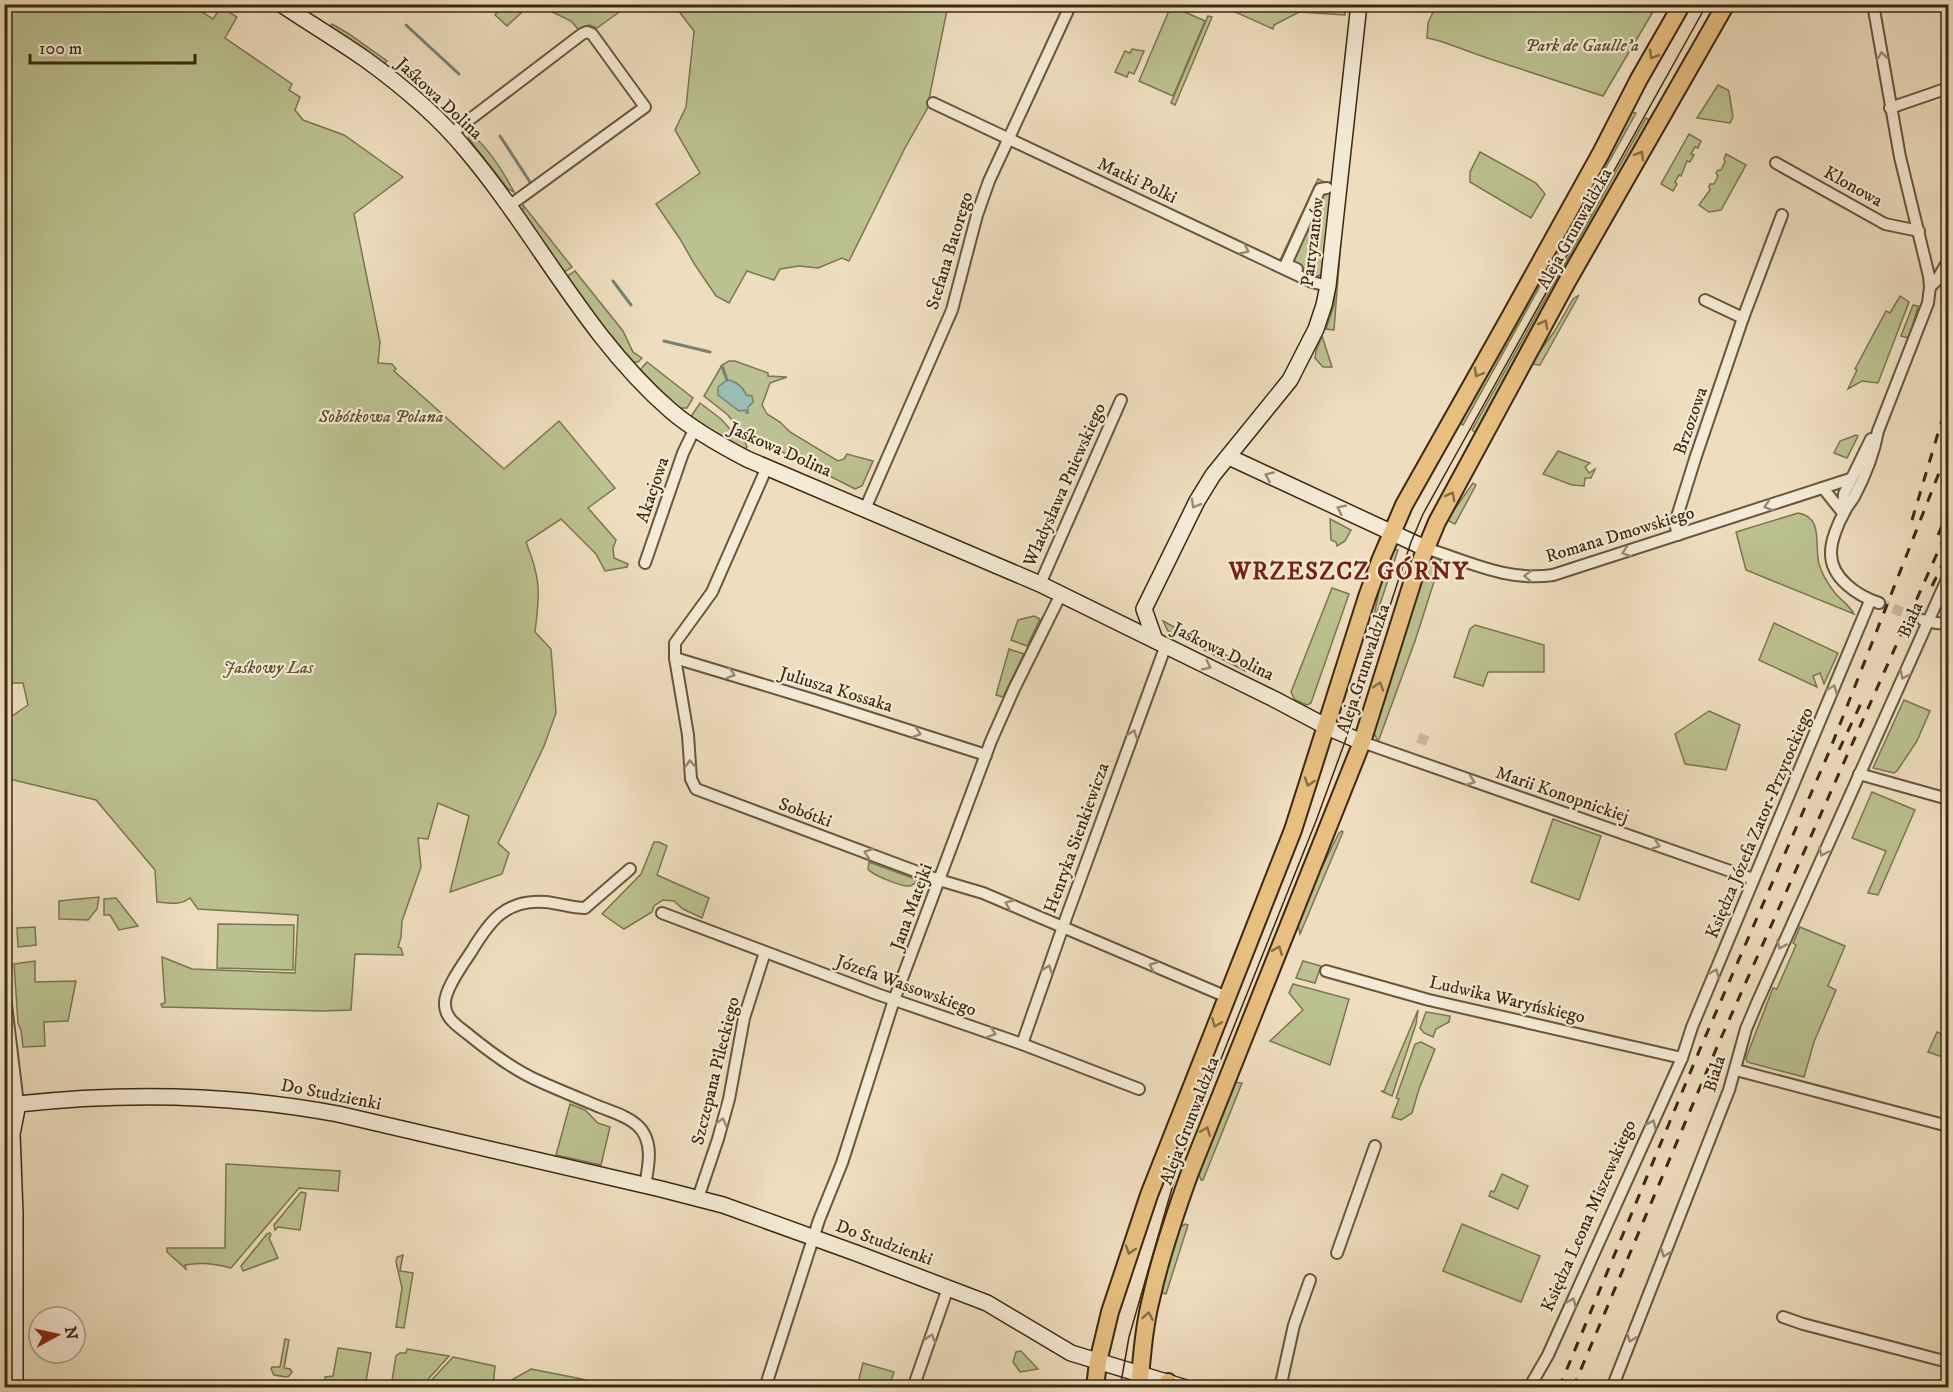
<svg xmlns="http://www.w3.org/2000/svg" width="1953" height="1392" font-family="'IM FELL DW Pica',serif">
	<rect width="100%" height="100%" fill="#eedebf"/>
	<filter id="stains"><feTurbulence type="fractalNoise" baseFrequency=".00333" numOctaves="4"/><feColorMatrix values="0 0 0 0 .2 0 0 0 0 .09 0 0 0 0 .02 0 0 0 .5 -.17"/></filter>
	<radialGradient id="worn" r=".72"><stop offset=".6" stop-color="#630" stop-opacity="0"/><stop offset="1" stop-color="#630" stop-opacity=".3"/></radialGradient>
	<g fill="#bbc190" stroke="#7c7550" stroke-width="1.5">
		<path d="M5 4 191 5 213 19 221 7 237 17 225 38 292 84 289 90 300 97 295 110 303 120 344 135 403 177 354 214 380 342 378 363 392 364 396 369 394 371 504 469 559 421 615 488 588 508 616 540 613 548 614 558 628 564 627 567 605 571 596 554 561 519 526 542C541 579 540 593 535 632L551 649 556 713 544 746 498 843 509 853 502 874 450 892 469 816 438 803 428 839 418 838 421 867 402 921 401 937 398 947 401 948 403 955 355 954 351 1010 322 1011 162 1007 161 1004 165 1003 162 957 192 969 295 973 298 915 198 909 190 898C180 906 168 903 157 902L155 870 96 800 5 778V721L28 705 23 683H4Z"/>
		<polygon points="503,5 512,5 521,13 507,26 495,15"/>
		<polygon points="538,5 629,5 597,28 589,25 578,29 571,21"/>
		<polygon points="674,5 948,5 927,109 905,148 849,261 842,258 818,268 799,266 780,269 774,280 747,271 729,303 716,296 695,265 680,239 656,204 700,173 675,130 686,107 694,31"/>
		<polygon points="1223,5 1345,5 1345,15 1299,12 1274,25 1273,29 1222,6"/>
		<polygon points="1434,5 1434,4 1657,5 1603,96 1490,59 1440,41 1427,38 1428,23 1433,12"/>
		<polygon points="1171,6 1205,21 1173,96 1139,81"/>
		<polygon points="1208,16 1212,17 1175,105 1171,103"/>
		<polygon points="332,24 349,34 387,61 383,66 329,30"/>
		<polygon points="1132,49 1144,51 1134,74 1129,72 1127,77 1115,72 1125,51 1130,53"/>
		<polygon points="1718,85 1728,90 1729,92 1733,117 1730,123 1697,118"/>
		<polygon points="1631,112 1636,113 1463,425 1459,423 1562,240"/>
		<polygon points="1646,118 1652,121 1593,218 1476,433 1472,430"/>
		<path d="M467 131C487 145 503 171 514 192L508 189 469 139Z"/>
		<polygon points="1689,134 1701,141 1698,148 1695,147 1691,154 1694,155 1690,162 1687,161 1681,176 1679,175 1675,182 1677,184 1673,191 1661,184"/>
		<polygon points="1480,152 1536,183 1545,194 1531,218 1470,182 1470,172"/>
		<polygon points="1726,154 1746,165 1721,210 1709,212 1699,205 1710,190 1709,187 1710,184 1714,184 1718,176 1716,173 1718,170 1721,170 1725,162 1724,159"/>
		<polygon points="1318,179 1332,186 1323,272 1319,276 1314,276 1280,260"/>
		<polygon points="523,205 572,267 566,271 562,270 523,213"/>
		<polygon points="1339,240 1341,240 1334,330 1326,329 1334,305"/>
		<polygon points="575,271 623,331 633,352 642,358 638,362 632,362 613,340 568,280 569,275"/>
		<polygon points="1579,295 1540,365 1530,364 1554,332 1573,299"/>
		<polygon points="1900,296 1909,302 1878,383 1862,381 1848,389 1857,370 1855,369 1886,311 1890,313"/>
		<polygon points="1913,305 1918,306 1909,338 1901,336"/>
		<polygon points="1322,336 1332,367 1323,367 1315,358 1316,351"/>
		<polygon points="729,361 735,361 768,373 768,376 787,377 770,383 762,405 767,414 780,422 790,432 838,461 844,459 847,454 873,461 862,486 855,489 749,435 737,427 728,415 704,396 722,365"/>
		<polygon points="647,362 693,398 687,408 680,408 675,405 641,372 641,369"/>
		<polygon points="700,403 721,419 737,437 745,442 747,447 744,450 719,437 692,418 692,415"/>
		<polygon points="1856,435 1858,436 1847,458 1834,453 1840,441"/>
		<polygon points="1558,451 1590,463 1585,467 1589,473 1595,469 1591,478 1585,478 1584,486 1572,485 1543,474"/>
		<polygon points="1473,483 1476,485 1455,524 1447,520"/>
		<path d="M1798 513C1824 517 1814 545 1819 564 1822 575 1828 584 1835 593 1842 601 1849 605 1854 614L1746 570 1736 532Z"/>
		<polygon points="1330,519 1351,530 1345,541 1337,546 1336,542 1331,540"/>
		<polygon points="1395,550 1398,550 1376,616 1374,615 1383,571 1392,551"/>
		<polygon points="1437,559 1441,560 1415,641 1378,742 1374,733 1426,568 1432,561"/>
		<polygon points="1332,588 1349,594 1311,703 1307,705 1295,700 1291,692"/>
		<polygon points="1034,616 1040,619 1027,646 1011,640 1018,620"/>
		<polygon points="1163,621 1248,667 1245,671 1168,631"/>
		<polygon points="1774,623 1838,653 1824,684 1820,673 1813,676 1817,687 1759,660"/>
		<polygon points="1475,625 1544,645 1544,672 1488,672 1483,686 1454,677 1470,629"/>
		<polygon points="1009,649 1024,654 1003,697 996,695"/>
		<polygon points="1904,700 1930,711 1917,741 1897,771 1894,773 1873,768"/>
		<polygon points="1709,711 1740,725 1726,770 1685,764 1675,734"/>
		<polygon points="1872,792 1915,810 1878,895 1868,893 1886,851 1852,838"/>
		<polygon points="1553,819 1601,836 1579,900 1531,882"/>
		<polygon points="1342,831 1343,832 1300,934 1298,924 1313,885 1339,833"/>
		<polygon points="654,842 659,842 667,846 657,875 709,898 702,918 683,909 674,901 663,900 654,906 652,912 624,929 602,914 641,874"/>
		<path d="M869 862 918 880C915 883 914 885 910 886 902 887 872 875 868 869Z"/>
		<polygon points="99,897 97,909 88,920 59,919 59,901"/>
		<polygon points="116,898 138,926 119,930 110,915 104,915 104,899"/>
		<polygon points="218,924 294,925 293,970 217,968"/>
		<polygon points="35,927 36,945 18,947 17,928"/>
		<polygon points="1800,927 1845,946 1828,986 1836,990 1814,1042 1804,1077 1747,1062 1746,1058 1773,988 1777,989 1796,945 1793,943"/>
		<polygon points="35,961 35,982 76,981 68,1021 44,1022 45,1046 23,1047 21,1030 18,1023 14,964"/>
		<polygon points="1303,961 1321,966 1315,983 1296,978"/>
		<polygon points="1293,984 1349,999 1330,1065 1270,1041 1303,1010 1289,993"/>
		<polygon points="1418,1010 1416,1024 1392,1096 1381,1091 1384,1091"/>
		<polygon points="1426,1012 1450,1016 1449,1022 1436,1029 1433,1037 1424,1033 1420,1028"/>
		<polygon points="1937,1032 1948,1037 1948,1059 1928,1052"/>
		<polygon points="1421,1042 1435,1049 1419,1089 1412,1113 1401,1120 1392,1117 1399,1099 1396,1098 1415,1044"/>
		<polygon points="1234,1082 1242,1083 1203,1180 1201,1180 1198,1172"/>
		<polygon points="570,1104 585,1110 598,1123 610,1127 601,1165 556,1155"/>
		<path d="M226 1164 340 1171 338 1191 299 1188 231 1268C217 1264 200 1262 185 1265L186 1269 167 1252V1248H225Z"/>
		<polygon points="1502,1174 1528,1186 1518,1209 1489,1196 1491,1191 1494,1192"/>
		<polygon points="301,1192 306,1193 300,1230 278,1227 275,1230 274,1225"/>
		<polygon points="1185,1224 1188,1225 1166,1294 1160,1292 1180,1227"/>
		<polygon points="1462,1224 1540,1256 1521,1302 1443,1271"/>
		<polygon points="270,1233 271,1235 269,1238 278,1258 243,1271 241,1266 267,1234"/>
		<polygon points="403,1255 400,1271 413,1273 404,1328 396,1327 402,1288 396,1262 397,1257"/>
		<polygon points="285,1339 289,1340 284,1368 290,1369 292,1372 289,1376 286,1377 274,1375 271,1369 272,1367 280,1367"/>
		<polygon points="338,1348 371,1353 365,1387 333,1387 326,1384 325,1377 333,1376"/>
		<polygon points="407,1349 449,1356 422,1386 404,1382 403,1387 391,1387 396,1356 400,1353 406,1353"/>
		<polygon points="1021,1351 1038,1369 1020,1372 1013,1362 1016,1352"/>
		<polygon points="453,1357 495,1366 493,1387 426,1386"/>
		<polygon points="863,1363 894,1372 889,1387 857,1387"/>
		<polygon points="531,1369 582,1379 610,1387 502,1387 503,1385"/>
	</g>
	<path fill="#99bcb5" stroke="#748173" stroke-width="1.5" d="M727 380C735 380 744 388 746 395L752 396 753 402 748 407V413H746V410L739 411 718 395V387Z"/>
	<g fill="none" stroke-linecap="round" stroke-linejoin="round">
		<g stroke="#748173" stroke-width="3">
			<polyline points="406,25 459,74"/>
			<polyline points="500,136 530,182"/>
			<polyline points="613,281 631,305"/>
			<polyline points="664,341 710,352"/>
			<polyline points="722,366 727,380"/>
		</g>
		<g stroke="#cbba9c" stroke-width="10" stroke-dasharray="10 5" stroke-linecap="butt">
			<polyline points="1879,603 1922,620"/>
			<polyline points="1421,744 1426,731"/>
		</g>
		<g stroke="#69563b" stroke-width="14">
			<g id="street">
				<path d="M1873 4 1900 157 1929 276 1930 287 1928 303 1878 431C1874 453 1864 478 1854 497 1851 502 1846 507 1844 513 1838 523 1831 541 1831 552 1830 578 1858 596 1879 603"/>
				<polyline points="933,103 1312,282 1328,286"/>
				<polyline points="1890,108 1948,88"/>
				<polyline points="452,133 582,34 587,32 592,34 645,107 509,206"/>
				<polyline points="1776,163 1885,224 1919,231"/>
				<polyline points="1297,269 1286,264 1320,189 1327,188"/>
				<polyline points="1930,287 1937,280 1948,261"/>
				<polyline points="1705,300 1743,318"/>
				<polyline points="767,467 712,592 675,643 675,658 688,735 691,779 696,789 939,880 983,893 1227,997"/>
				<polyline points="1823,488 1843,513"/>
				<polyline points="865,509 952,310 977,215 989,181 1071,4"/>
				<polyline points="1843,513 1844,494 1871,439"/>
				<polyline points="1678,535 1675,523 1695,459 1743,318 1782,215"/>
				<path d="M1425 548C1467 561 1508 582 1553 575L1850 479"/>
				<polyline points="645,563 683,453 695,428"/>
				<polyline points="1040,584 1121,400"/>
				<polyline points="1923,620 1936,623 1948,624"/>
				<polyline points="675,658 814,700 986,755"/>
				<polyline points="1362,742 1753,879"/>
				<polyline points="1859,774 1948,799"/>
				<path d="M630 869 585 908C572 908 558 903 545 902 505 899 489 922 471 952 463 964 444 990 445 1004 445 1019 458 1026 469 1035 491 1053 515 1071 541 1082 561 1091 581 1099 600 1107 613 1112 627 1116 637 1125 654 1140 649 1165 645 1185"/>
				<polyline points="662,913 877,994 1022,1044 1139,1089"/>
				<polyline points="1326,971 1429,1000 1682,1058"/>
				<polyline points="4,988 18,1104 4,1103"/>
				<polyline points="1022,1044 1066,918 1166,645"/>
				<polyline points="1736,1070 1948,1126"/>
				<polyline points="698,1198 718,1139 729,1099 744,1018 765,952"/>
				<polyline points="1337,1253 1375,1146"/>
				<polyline points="1783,1317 1803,1324 1948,1362"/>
				<polyline points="765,1388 819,1220 842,1163 894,1000 991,741 1014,689 1061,594"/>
				<polyline points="913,1388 948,1288"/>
				<polyline points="1280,1388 1294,1325 1310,1280"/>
				<polyline points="1529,1388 1548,1355 1682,1058 1692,1027 1870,601"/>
				<polyline points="1612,1388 1729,1090 1746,1029 1757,1003 1948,577"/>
			</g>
		</g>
		<g stroke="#3d290f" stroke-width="18">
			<g id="secondary">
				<path d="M281 4C309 23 338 40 365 59 401 85 438 116 466 150 537 234 586 337 670 410 693 430 720 445 747 459L1040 584 1274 699 1327 727 1362 742"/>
				<polyline points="1229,457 1425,548"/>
				<polyline points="1155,640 1144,609 1197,501 1213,475 1290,380 1316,329 1324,305 1328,286 1359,4"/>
				<path d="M15 1388V1214L12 1134 18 1104C125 1092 231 1094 338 1114L661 1189 723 1205 856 1253 987 1303 1071 1353 1186 1388"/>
			</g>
		</g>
		<g stroke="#3d290f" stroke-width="20">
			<g id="primary">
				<polyline points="1095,1388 1098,1362 1110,1312 1149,1195 1293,830 1367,597 1380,561 1404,505 1510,317 1601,153 1639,79 1682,4"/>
				<path d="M1139 1388C1142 1356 1144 1325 1152 1295 1161 1254 1175 1214 1189 1175L1362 742 1414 577 1437 522 1568 280 1726 4"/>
				<polyline points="1165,1388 1168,1382"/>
			</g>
		</g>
		<use href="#street" stroke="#f4ead5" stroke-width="10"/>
		<use href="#secondary" stroke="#f4ead5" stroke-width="15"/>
		<use href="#primary" stroke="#e7bf80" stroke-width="16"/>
		<polyline stroke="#3d290f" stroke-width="1.5" points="1120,1388 1129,1337 1179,1164 1316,821 1347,736 1411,542 1423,514 1459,449 1707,4"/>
		<g stroke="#3d290f" stroke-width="3" stroke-dasharray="10 10" stroke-linecap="butt">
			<polyline points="1912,520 1948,400"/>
			<polyline points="1938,535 1948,512"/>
			<polyline points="1932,586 1948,553"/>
			<polyline points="1839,750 1863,699"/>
			<polyline points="1559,1388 1700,1049 1829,752 1948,450"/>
			<polyline points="1573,1388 1717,1047 1948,529"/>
		</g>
	</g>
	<defs><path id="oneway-chevron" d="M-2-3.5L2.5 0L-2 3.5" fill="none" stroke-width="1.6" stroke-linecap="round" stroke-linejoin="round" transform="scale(1.5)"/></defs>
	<g stroke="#8a6c42">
		<use href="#oneway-chevron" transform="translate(1653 55) rotate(120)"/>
		<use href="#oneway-chevron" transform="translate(1640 155) rotate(-58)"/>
		<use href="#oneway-chevron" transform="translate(1544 324) rotate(-61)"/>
		<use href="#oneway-chevron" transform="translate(1478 373) rotate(120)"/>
		<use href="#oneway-chevron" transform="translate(1451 496) rotate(-62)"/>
		<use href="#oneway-chevron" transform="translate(1379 686) rotate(-72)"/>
		<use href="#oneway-chevron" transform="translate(1309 782) rotate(108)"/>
		<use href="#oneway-chevron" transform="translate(1278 950) rotate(-68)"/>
		<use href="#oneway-chevron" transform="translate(1216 1023) rotate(112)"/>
		<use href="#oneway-chevron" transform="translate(1206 1131) rotate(-68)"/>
		<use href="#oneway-chevron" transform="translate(1130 1250) rotate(108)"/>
		<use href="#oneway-chevron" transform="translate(1148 1316) rotate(-80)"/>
	</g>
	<g stroke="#988a72">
		<use href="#oneway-chevron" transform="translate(1882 56) rotate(-99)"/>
		<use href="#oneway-chevron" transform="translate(1245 250) rotate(26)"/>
		<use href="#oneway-chevron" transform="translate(1269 476) rotate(-156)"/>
		<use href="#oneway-chevron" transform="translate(1195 504) rotate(120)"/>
		<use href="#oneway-chevron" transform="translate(1768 506) rotate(162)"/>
		<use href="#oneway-chevron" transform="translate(1341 509) rotate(-154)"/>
		<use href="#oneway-chevron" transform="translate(1626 552) rotate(162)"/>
		<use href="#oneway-chevron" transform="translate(1528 576) rotate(-178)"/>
		<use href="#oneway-chevron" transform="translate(1207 666) rotate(26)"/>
		<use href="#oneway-chevron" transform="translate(731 674) rotate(17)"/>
		<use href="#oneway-chevron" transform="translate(1904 675) rotate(115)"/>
		<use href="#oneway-chevron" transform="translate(1833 689) rotate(-67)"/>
		<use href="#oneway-chevron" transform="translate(917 733) rotate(18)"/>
		<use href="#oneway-chevron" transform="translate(1133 734) rotate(-70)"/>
		<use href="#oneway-chevron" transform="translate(690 764) rotate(-93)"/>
		<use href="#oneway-chevron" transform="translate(1471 781) rotate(19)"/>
		<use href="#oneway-chevron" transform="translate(1656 845) rotate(19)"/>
		<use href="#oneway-chevron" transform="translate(1823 852) rotate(115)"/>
		<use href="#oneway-chevron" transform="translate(868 853) rotate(-160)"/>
		<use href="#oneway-chevron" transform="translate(1009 904) rotate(-158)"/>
		<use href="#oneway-chevron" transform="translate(1781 945) rotate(114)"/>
		<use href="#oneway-chevron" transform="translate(1153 966) rotate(-157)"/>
		<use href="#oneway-chevron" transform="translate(1048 969) rotate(-71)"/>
		<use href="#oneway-chevron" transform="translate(1715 973) rotate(-67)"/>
		<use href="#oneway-chevron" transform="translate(992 1033) rotate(19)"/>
		<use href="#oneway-chevron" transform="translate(722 1122) rotate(-75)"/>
		<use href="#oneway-chevron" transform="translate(1652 1124) rotate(-66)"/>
		<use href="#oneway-chevron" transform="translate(1665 1253) rotate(111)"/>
		<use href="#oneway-chevron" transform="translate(1572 1302) rotate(-66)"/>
		<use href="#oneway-chevron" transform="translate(931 1338) rotate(-71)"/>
		<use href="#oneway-chevron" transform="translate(1631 1338) rotate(111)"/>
	</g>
	<g text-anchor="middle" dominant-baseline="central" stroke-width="4.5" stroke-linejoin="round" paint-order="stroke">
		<g font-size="18" font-style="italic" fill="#5c4f2f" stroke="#f4ead5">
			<text x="1582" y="46">Park de Gaulle'a</text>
			<text x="381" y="417">Sobótkowa Polana</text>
			<text x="268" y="668">Jaśkowy Las</text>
		</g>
		<g font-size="18" fill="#3d290f" stroke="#f4ead5">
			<text transform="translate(439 99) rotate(43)">Jaśkowa Dolina</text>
			<text transform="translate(1137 181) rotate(25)">Matki Polki</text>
			<text transform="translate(1853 187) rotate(29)">Klonowa</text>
			<text transform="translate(1575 229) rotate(-61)">Aleja Grunwaldzka</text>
			<text transform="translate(1313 242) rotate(-83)">Partyzantów</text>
			<text transform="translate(950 251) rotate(-73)">Stefana Batorego</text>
			<text transform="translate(1691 421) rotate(-71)">Brzozowa</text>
			<text transform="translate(780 450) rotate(24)">Jaśkowa Dolina</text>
			<text transform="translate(1065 485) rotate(-66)">Władysława Pniewskiego</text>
			<text transform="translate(653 490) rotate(-71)">Akacjowa</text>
			<text transform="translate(1620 535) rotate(-17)">Romana Dmowskiego</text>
			<text transform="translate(1911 620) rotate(-66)">Biała</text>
			<text transform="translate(1223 652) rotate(26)">Jaśkowa Dolina</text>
			<text transform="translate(1364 669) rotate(-72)">Aleja Grunwaldzka</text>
			<text transform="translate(836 690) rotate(17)">Juliusza Kossaka</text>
			<text transform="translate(1562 795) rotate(19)">Marii Konopnickiej</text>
			<text transform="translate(805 813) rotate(20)">Sobótki</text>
			<text transform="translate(1760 823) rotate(-67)">Księdza Józefa Zator-Przytockiego</text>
			<text transform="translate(1077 838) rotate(-70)">Henryka Sienkiewicza</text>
			<text transform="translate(912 907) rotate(-70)">Jana Matejki</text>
			<text transform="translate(906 986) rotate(20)">Józefa Wassowskiego</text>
			<text transform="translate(1507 1000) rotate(13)">Ludwika Waryńskiego</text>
			<text transform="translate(716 1071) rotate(-76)">Szczepana Pileckiego</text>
			<text transform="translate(1715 1074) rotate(-73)">Biała</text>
			<text transform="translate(331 1095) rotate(11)">Do Studzienki</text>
			<text transform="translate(1190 1121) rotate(-69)">Aleja Grunwaldzka</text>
			<text transform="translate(1589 1216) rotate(-66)">Księdza Leona Miszewskiego</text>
			<text transform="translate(884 1243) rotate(20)">Do Studzienki</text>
		</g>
		<g font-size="24" font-weight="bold" letter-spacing="1.5" fill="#7a1f14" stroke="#f4ead5">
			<text x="1349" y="572">WRZESZCZ GÓRNY</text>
		</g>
	</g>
	<rect width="1953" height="1392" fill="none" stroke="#eedebf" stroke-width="24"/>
	<rect x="6" y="6" width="1941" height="1380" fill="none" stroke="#3d290f" stroke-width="3"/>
	<rect x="12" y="12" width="1929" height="1368" fill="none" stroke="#3d290f" stroke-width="1.5"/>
	<g transform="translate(57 1335) rotate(82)"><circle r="28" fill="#f4ead5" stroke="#ab9d86" stroke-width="1.5"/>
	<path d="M0-4.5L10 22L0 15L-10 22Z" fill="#8f2418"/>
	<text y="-9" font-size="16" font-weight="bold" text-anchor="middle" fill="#3d290f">N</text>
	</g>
	<path d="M30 54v9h165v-9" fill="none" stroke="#3d290f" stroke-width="3"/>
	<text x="39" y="54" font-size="18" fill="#3d290f" stroke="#f4ead5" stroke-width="4.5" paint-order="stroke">100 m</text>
	<rect width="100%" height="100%" filter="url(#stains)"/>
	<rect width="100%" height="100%" fill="url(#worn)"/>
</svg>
